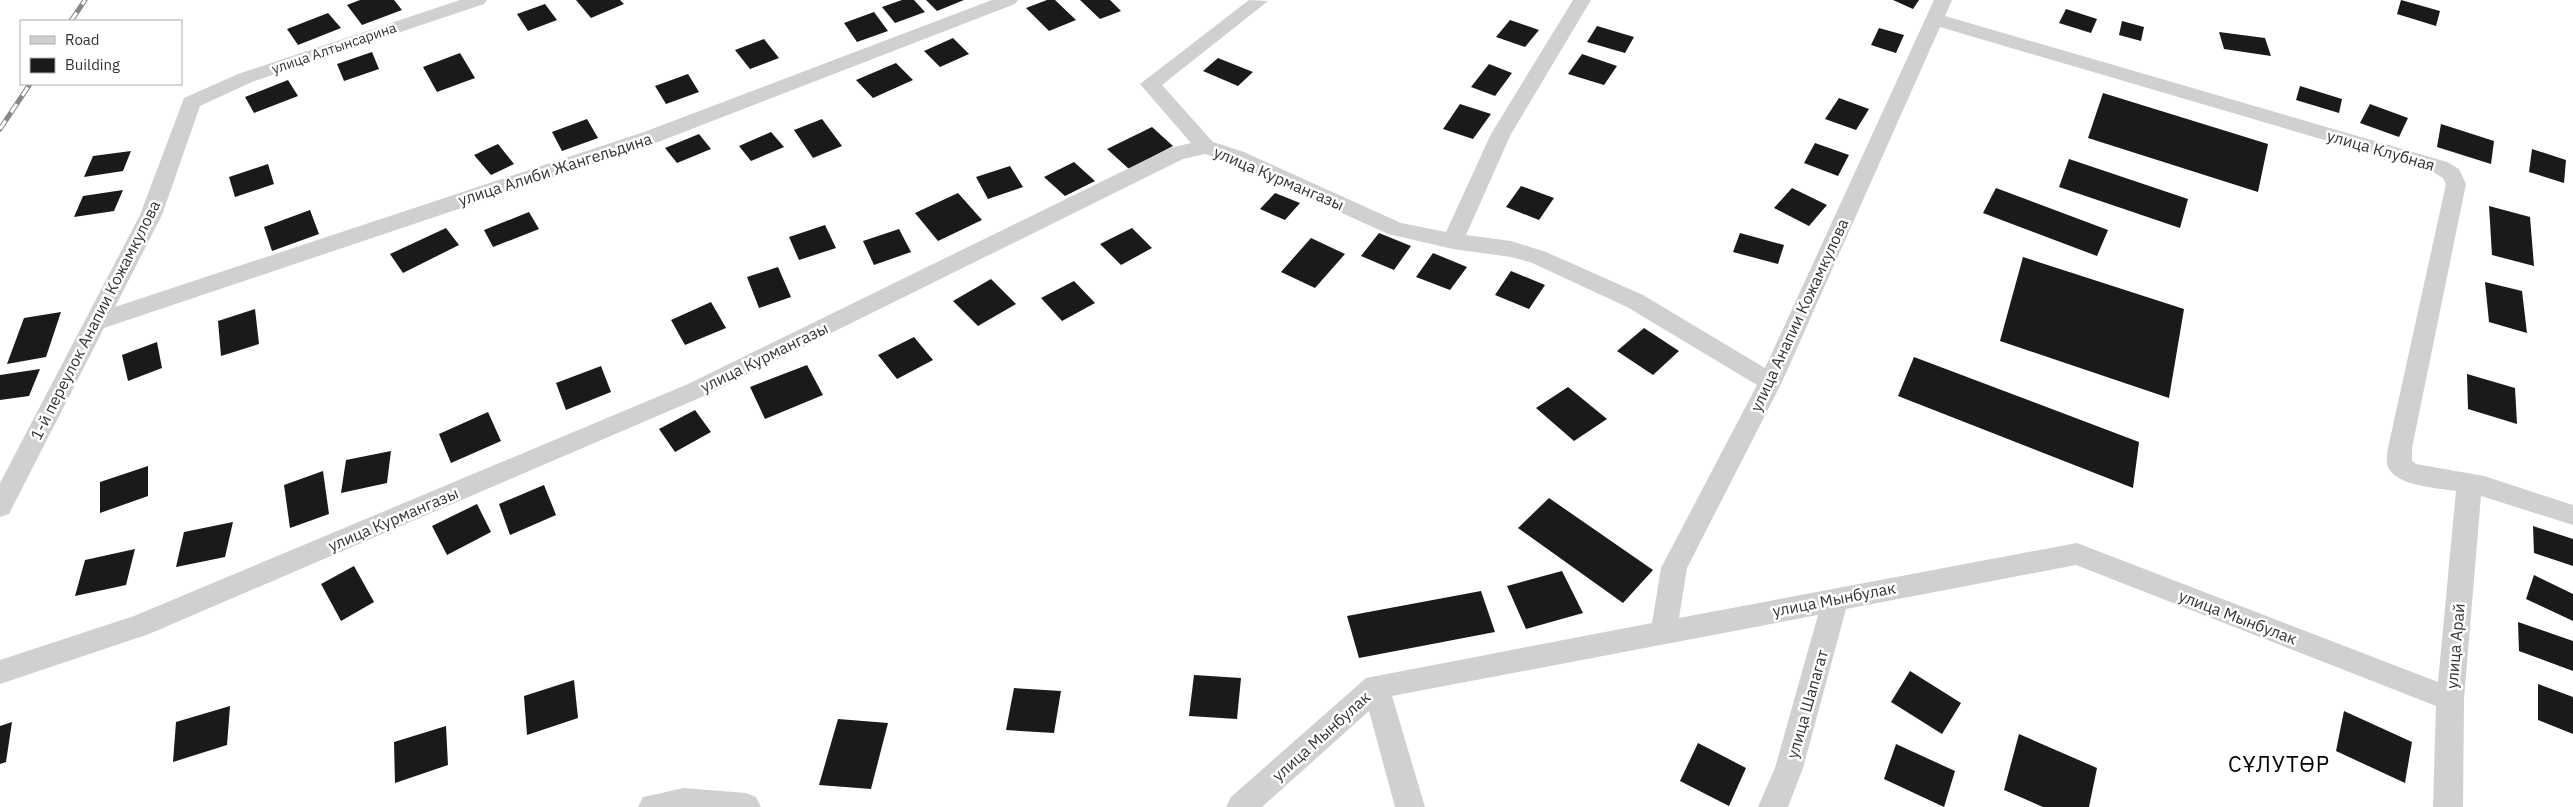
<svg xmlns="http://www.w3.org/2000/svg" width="2573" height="807" font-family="'IBM Plex Sans',sans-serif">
	<rect width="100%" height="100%" fill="#fff"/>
	<g fill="#1a1a1a">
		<polygon points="360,0 394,0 402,10 362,25 347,5"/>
		<polygon points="576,0 620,0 624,4 591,18"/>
		<polygon points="902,0 914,0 925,12 895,23 882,7"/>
		<polygon points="926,0 964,0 937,11"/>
		<polygon points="1047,0 1055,0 1076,20 1049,31 1026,8"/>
		<polygon points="1080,0 1110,0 1121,11 1100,19"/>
		<polygon points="1893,0 1919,0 1913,9"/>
		<polygon points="2401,0 2440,11 2436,26 2397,14"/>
		<polygon points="545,4 557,20 528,31 517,14"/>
		<polygon points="2066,9 2097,19 2091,33 2059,23"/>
		<polygon points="874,12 888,31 857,42 844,23"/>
		<polygon points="328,13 341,28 298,45 287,29"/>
		<polygon points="1510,20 1539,30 1525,47 1496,37"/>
		<polygon points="2122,21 2144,27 2141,41 2119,35"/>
		<polygon points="1597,26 1634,37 1625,53 1587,42"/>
		<polygon points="1879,28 1904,35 1896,53 1871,45"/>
		<polygon points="2219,32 2265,38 2271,56 2224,49"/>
		<polygon points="953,38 969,54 940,67 924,51"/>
		<polygon points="764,39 779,58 750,69 735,50"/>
		<polygon points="372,52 379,69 344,81 337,64"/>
		<polygon points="460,53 475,78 437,92 423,67"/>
		<polygon points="1582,54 1617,66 1604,85 1568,74"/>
		<polygon points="1218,58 1253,72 1238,86 1203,71"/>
		<polygon points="896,63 913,80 873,98 856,80"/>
		<polygon points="1489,64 1512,73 1495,96 1471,87"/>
		<polygon points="688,74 699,92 666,104 655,86"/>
		<polygon points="288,80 298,96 254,113 245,97"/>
		<polygon points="2300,86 2342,99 2339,113 2296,100"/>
		<polygon points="2103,93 2268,144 2258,192 2088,138"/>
		<polygon points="1839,98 1869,109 1856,130 1825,119"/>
		<polygon points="1460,104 1491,114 1473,139 1443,129"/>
		<polygon points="2370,104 2408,118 2399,137 2360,123"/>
		<polygon points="587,119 598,138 562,151 552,132"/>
		<polygon points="822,119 842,146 813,158 794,130"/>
		<polygon points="2441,124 2494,141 2491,164 2437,147"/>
		<polygon points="1152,127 1173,146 1129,169 1107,149"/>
		<polygon points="771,132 784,147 751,161 739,146"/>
		<polygon points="699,134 711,149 677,163 665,148"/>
		<polygon points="1815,143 1849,155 1838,176 1804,163"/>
		<polygon points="498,144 514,164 491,175 474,155"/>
		<polygon points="2532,149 2566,160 2564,183 2529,172"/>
		<polygon points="131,151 123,171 84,177 93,156"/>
		<polygon points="2069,159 2188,199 2180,228 2059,187"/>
		<polygon points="1074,162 1095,181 1065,196 1044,177"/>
		<polygon points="268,164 274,184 235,197 229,177"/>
		<polygon points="1010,166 1023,187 988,199 976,177"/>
		<polygon points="1521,186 1554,198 1539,220 1506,207"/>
		<polygon points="1792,188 1827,205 1809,226 1774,208"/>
		<polygon points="1996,188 2108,230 2097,256 1983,213"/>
		<polygon points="123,190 114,211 74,217 83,196"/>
		<polygon points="958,193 982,220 938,241 915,213"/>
		<polygon points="1275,193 1300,203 1285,220 1260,209"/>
		<polygon points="2489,206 2530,217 2534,266 2492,255"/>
		<polygon points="310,210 319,234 272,251 264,227"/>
		<polygon points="529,212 539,229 493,247 484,230"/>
		<polygon points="825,225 836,248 799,260 789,237"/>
		<polygon points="446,228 459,245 403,273 390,254"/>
		<polygon points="1132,228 1152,248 1121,265 1100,244"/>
		<polygon points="899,229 911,252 874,265 863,241"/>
		<polygon points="1379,233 1411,246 1394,270 1361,256"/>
		<polygon points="1740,233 1784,245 1778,264 1733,252"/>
		<polygon points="1311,238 1345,254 1315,288 1281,272"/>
		<polygon points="1433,253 1467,267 1450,290 1416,277"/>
		<polygon points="2023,257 2184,309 2169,398 2000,341"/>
		<polygon points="778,267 791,297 759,308 747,277"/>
		<polygon points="1511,271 1545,285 1529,309 1495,295"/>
		<polygon points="991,279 1016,304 978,326 953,301"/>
		<polygon points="1074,281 1095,303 1062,321 1041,298"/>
		<polygon points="2485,282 2522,291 2527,333 2489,322"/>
		<polygon points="711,302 726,328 685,345 671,320"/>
		<polygon points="255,309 259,344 221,356 218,321"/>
		<polygon points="61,312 46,357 7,364 24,318"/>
		<polygon points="1644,328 1679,351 1653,375 1617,351"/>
		<polygon points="914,337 933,360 897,379 878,355"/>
		<polygon points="157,342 162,368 128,381 122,355"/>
		<polygon points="1914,357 2139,442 2133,488 1898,396"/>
		<polygon points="807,365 823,395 765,419 750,387"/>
		<polygon points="601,366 611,392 566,410 556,383"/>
		<polygon points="40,369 29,396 0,400 0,375"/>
		<polygon points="2467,374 2515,388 2517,424 2468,409"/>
		<polygon points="1568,387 1607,419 1574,441 1536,408"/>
		<polygon points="695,410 711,432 675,452 659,429"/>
		<polygon points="488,412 501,441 451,463 439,434"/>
		<polygon points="391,451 387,483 341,493 346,460"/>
		<polygon points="148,466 148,496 100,513 100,482"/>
		<polygon points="323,471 329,514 290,528 284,485"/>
		<polygon points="544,485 556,515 510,535 499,504"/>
		<polygon points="1549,498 1653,570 1623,603 1518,528"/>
		<polygon points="477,504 491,532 447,555 432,526"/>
		<polygon points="233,522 225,557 176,567 184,532"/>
		<polygon points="2533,526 2573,539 2573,566 2534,553"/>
		<polygon points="135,549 126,585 75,596 85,560"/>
		<polygon points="354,566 374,602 341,621 321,584"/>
		<polygon points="1562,571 1583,613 1526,629 1507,586"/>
		<polygon points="2534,575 2573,594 2573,621 2526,599"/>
		<polygon points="1481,591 1495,632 1359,658 1347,616"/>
		<polygon points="2518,622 2573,641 2573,671 2519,651"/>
		<polygon points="1910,671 1961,703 1942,734 1891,702"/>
		<polygon points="1194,675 1241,678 1237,719 1189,716"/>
		<polygon points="574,680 578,718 527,735 524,696"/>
		<polygon points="2538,684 2573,697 2573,734 2538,720"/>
		<polygon points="1014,688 1061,691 1054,733 1006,730"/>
		<polygon points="230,706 227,745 173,762 176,722"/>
		<polygon points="2344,711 2412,742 2405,783 2336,751"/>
		<polygon points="838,719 888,723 871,789 819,785"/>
		<polygon points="12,722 6,762 0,764 0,726"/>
		<polygon points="446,726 448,765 395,783 394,742"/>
		<polygon points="2019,734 2097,768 2089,807 2043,807 2004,790"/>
		<polygon points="1698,743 1746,768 1729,806 1680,781"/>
		<polygon points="1896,744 1955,771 1944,807 1884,779"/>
	</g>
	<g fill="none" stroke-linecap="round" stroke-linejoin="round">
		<g fill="#d0d0d0" fill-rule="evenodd">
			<polygon points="460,0 487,0 484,4 252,82 200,106 162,215 115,307 644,132 992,0 1018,0 1015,4 658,142 104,328 9,514 0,517 0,483 140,215 184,98 238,74"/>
			<path d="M1249 0 1268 1 1162 85 1213 142 1244 152 1401 223 1446 232 1491 134 1573 0H1591L1511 134 1466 235 1511 241 1546 252 1643 295 1765 368 1934 0H1952L1945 16 2447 162 2459 169 2466 184 2412 448V461L2416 464 2484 476 2573 505V525L2481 496 2464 699 2463 807H2433L2436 706 2076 565 1846 609 1803 768 1788 807H1758L1775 768 1818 615 1392 696 1425 807H1395L1369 711 1262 807H1226L1231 797 1366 678 1652 623 1661 568 1757 385 1627 307 1530 262 1511 257 1453 249 1388 234 1230 162 1205 154 1183 159 704 396 149 634 0 684V660L134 616 688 384 1170 148 1191 143 1140 84ZM1940 27 2433 172 2443 178 2446 184 2388 448C2387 454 2386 462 2388 467 2396 486 2438 488 2456 491L2438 682 2077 543 1679 618 1687 568 1782 382Z"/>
			<polygon points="684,788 746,793 756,797 761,807 638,807 643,797"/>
		</g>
		<g stroke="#888" stroke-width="5">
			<g id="rail">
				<polyline points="71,21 85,0"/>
				<polyline points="0,129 30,84"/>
			</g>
		</g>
		<use href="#rail" stroke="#fff" stroke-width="3" stroke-dasharray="10" stroke-linecap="butt"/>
	</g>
	<g text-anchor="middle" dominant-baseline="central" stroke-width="5" stroke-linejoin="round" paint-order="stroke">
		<g font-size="14" fill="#333" stroke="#fff">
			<text transform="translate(334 48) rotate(-19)">улица Алтынсарина</text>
		</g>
		<g font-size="16" fill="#333" stroke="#fff">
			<text transform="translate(2381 150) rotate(16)">улица Клубная</text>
			<text transform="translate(555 169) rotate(-18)">улица Алиби Жангельдина</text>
			<text transform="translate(1279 178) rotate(23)">улица Курмангазы</text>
			<text transform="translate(1799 315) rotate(-65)">улица Анапии Кожамкулова</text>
			<text transform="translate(95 320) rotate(-63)">1-й переулок Анапии Кожамкулова</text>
			<text transform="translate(764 357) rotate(-26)">улица Курмангазы</text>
			<text transform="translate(393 519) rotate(-23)">улица Курмангазы</text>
			<text transform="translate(1834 599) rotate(-11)">улица Мынбулак</text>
			<text transform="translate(2238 617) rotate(21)">улица Мынбулак</text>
			<text transform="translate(2455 646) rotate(-85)">улица Арай</text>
			<text transform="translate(1807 704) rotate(-74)">улица Шапагат</text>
			<text transform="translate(1321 736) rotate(-42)">улица Мынбулак</text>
		</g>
		<g font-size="22" letter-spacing="1" fill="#000" stroke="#fff">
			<text x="2279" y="763">СҰЛУТӨР</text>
		</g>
	</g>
	<rect x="20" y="20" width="162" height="65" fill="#ffffff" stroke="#adadad"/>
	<rect x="30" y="36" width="25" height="8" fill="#d0d0d0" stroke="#adadad"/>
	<text x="65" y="45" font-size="15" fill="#333333">Road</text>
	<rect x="30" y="58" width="25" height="15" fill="#1a1a1a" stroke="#adadad"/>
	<text x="65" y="70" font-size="15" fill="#333333">Building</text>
</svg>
